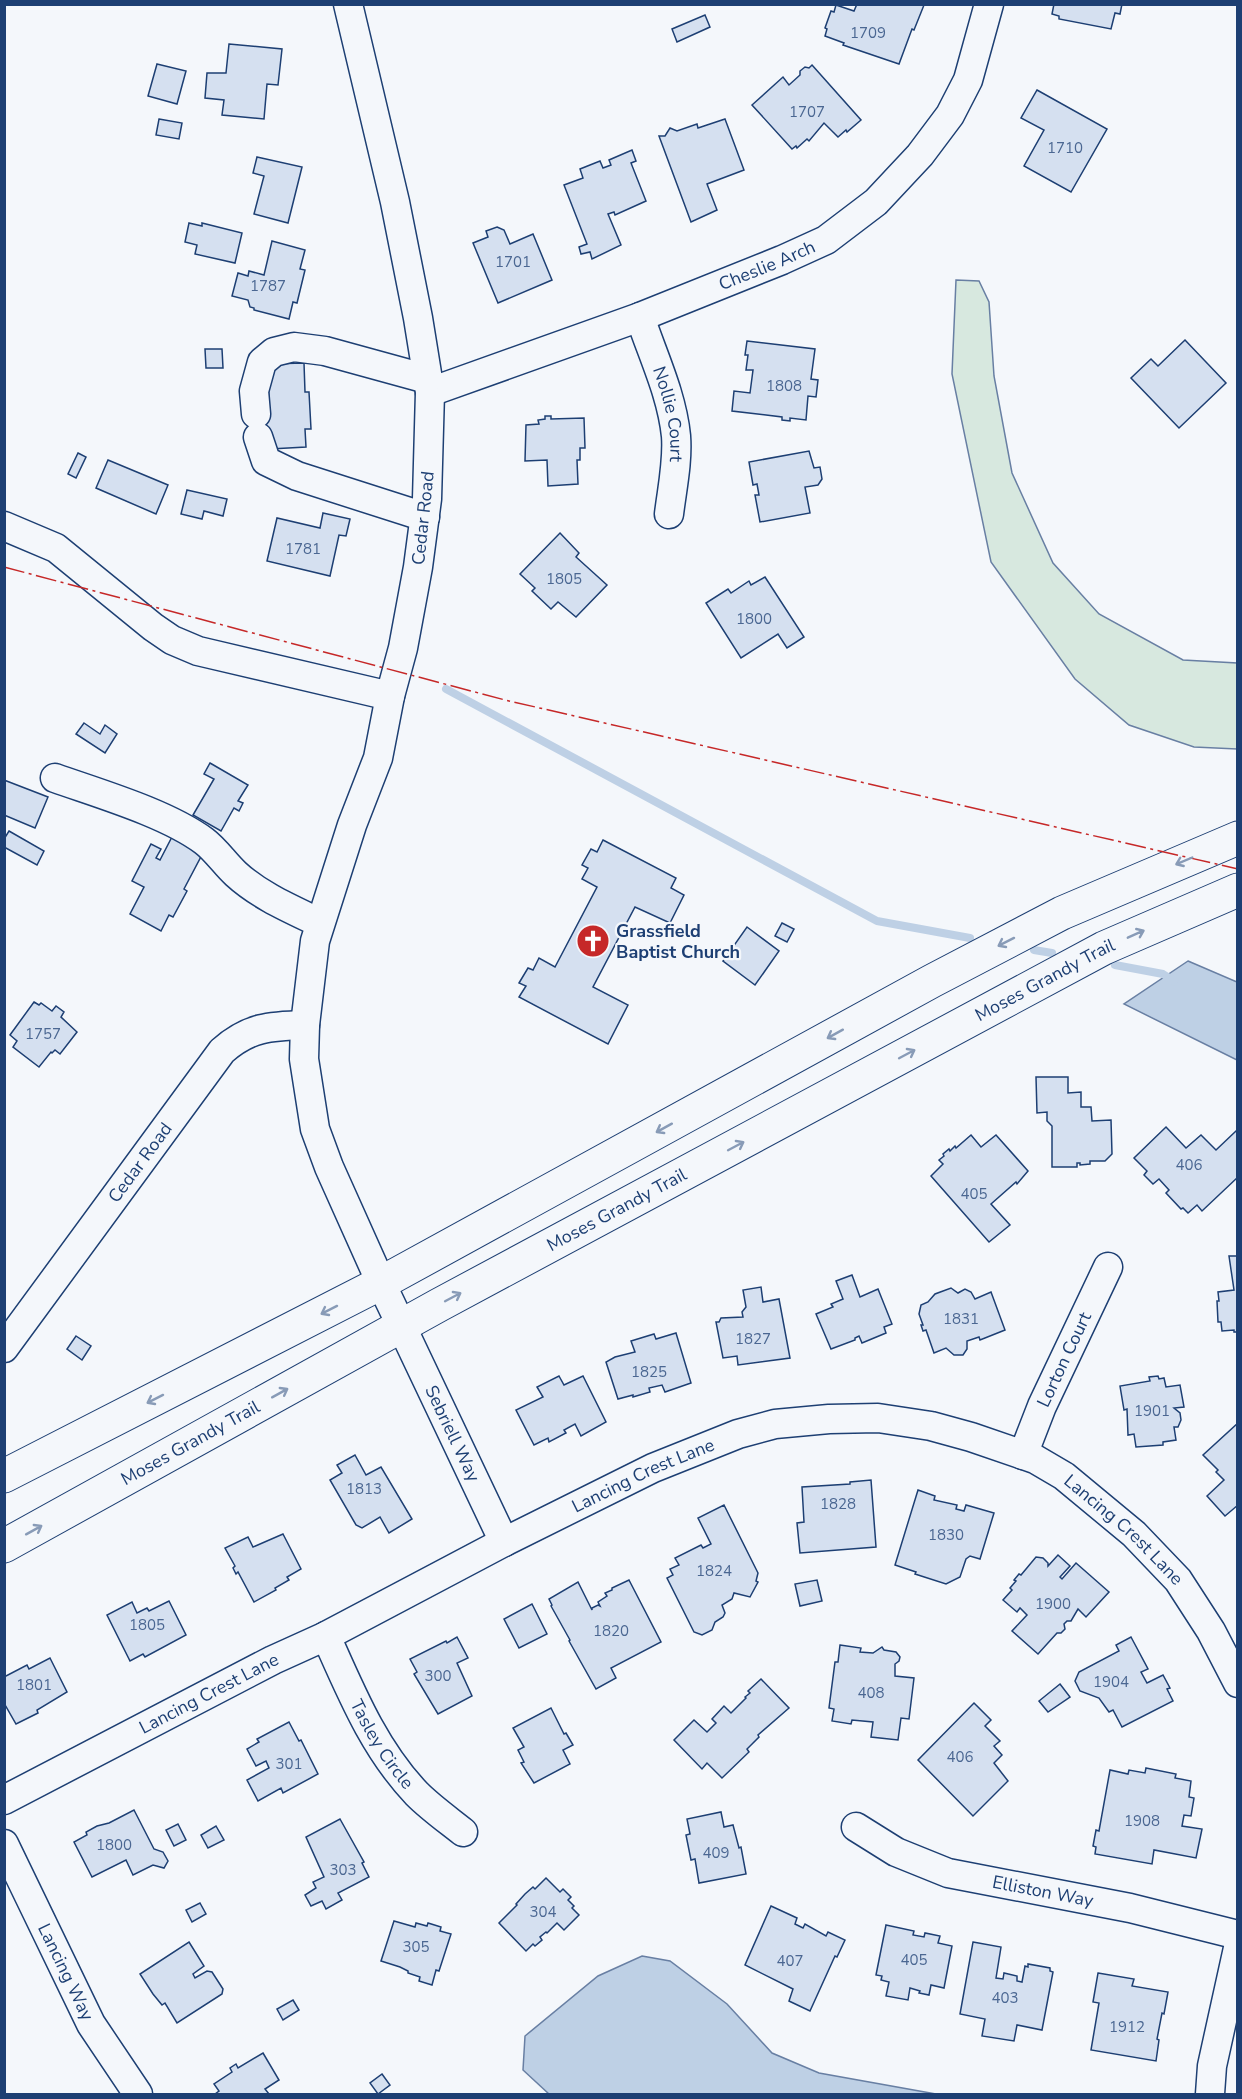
<svg xmlns="http://www.w3.org/2000/svg" width="1242" height="2099" font-family="'Nunito Sans',sans-serif">
	<rect width="100%" height="100%" fill="#f4f7fb"/>
	<polygon fill="#d7e8df" stroke="#687fa3" stroke-width="1.5" points="956,280 979,281 989,302 994,376 1012,473 1053,563 1099,614 1183,660 1237,663 1237,749 1194,747 1129,725 1075,679 991,562 952,374"/>
	<g fill="#bed0e5" stroke="#687fa3" stroke-width="1.5">
		<polygon points="1188,961 1237,982 1237,1060 1124,1004"/>
		<polygon points="642,1956 670,1961 727,2004 772,2053 819,2073 936,2094 549,2094 523,2070 525,2036 598,1976"/>
	</g>
	<g fill="none" stroke-linecap="round" stroke-linejoin="round">
		<g stroke="#bed0e5" stroke-width="8">
			<polyline points="446,689 877,921 970,938"/>
			<polyline points="1034,950 1052,953"/>
			<polyline points="1115,965 1163,974 1174,981"/>
		</g>
	</g>
	<g fill="#d5e0f0" stroke="#1d3f73" stroke-width="1.5">
		<polygon points="857,4 924,5 914,30 912,29 899,64 843,45 844,43 825,36 827,29 825,28 831,11 834,12 836,5 854,11"/>
		<polygon points="1054,4 1122,4 1120,14 1115,13 1111,29 1059,19 1059,16 1052,14"/>
		<polygon points="705,15 710,27 677,42 672,29"/>
		<polygon points="229,44 282,49 278,85 267,84 264,119 222,115 224,100 205,98 207,73 226,73"/>
		<polygon points="157,64 186,71 177,104 148,96"/>
		<polygon points="812,65 861,120 847,132 846,130 838,137 824,123 809,141 807,139 797,148 796,146 792,149 752,105 783,77 789,85 800,75 800,71 805,67 809,68"/>
		<polygon points="1037,90 1107,129 1071,192 1024,166 1044,130 1021,118"/>
		<polygon points="159,119 182,123 179,139 156,135"/>
		<polygon points="725,119 744,170 707,184 717,210 691,222 659,136 665,136 670,128 677,131 697,124 698,128"/>
		<polygon points="632,150 636,161 631,163 646,201 615,215 614,212 608,214 621,245 592,259 590,252 581,254 579,247 587,244 564,185 583,178 580,169 600,161 603,168 611,165 609,160"/>
		<polygon points="257,157 302,167 288,223 254,214 264,176 253,173"/>
		<polygon points="189,223 202,226 202,223 242,233 235,263 195,254 197,245 185,242"/>
		<polygon points="497,227 504,230 510,244 533,234 552,280 498,303 473,243 488,237 486,231"/>
		<polygon points="272,241 305,250 300,269 305,270 297,303 293,302 289,319 254,310 254,308 250,307 248,300 232,296 238,273 248,276 249,271 264,275"/>
		<polygon points="1185,340 1226,383 1179,428 1131,378 1151,359 1158,366"/>
		<polygon points="747,341 815,349 811,379 818,380 816,397 808,396 806,420 790,418 790,421 782,420 782,417 732,411 734,391 750,393 753,370 746,370 748,355 745,355"/>
		<polygon points="205,349 222,349 223,368 206,368"/>
		<polygon points="304,363 305,392 309,392 311,429 305,429 306,447 270,449 249,438 248,415 269,414 268,364"/>
		<polygon points="545,416 551,416 551,419 584,418 585,448 580,448 580,460 577,460 578,484 548,486 547,460 525,461 526,425 539,424 538,420 545,419"/>
		<polygon points="809,451 814,468 820,467 822,479 818,485 805,487 810,513 760,522 755,495 759,495 757,484 753,485 749,462"/>
		<polygon points="78,453 86,457 76,478 68,474"/>
		<polygon points="108,460 168,485 156,514 96,488"/>
		<polygon points="187,490 227,499 223,516 204,511 202,519 181,514"/>
		<polygon points="323,513 350,519 346,536 339,535 330,576 267,561 277,518 320,528"/>
		<polygon points="560,533 579,553 576,557 607,585 576,617 558,602 551,609 532,591 535,588 520,574"/>
		<polygon points="765,577 804,637 787,648 778,634 741,658 706,603 728,589 731,593 749,581 751,585"/>
		<polygon points="84,723 100,734 105,725 117,734 105,753 76,734"/>
		<polygon points="210,763 248,785 238,801 243,803 239,811 234,808 221,831 193,815 214,779 204,774"/>
		<polygon points="4,780 48,797 35,828 4,815"/>
		<polygon points="9,831 44,851 37,865 4,847 4,839"/>
		<polygon points="174,833 205,849 184,889 187,891 173,917 169,915 161,931 130,914 144,887 132,881 151,844 161,849 156,858 160,860"/>
		<polygon points="603,840 676,878 671,888 684,895 670,923 635,907 593,987 628,1005 608,1044 519,997 526,986 519,983 528,968 533,970 539,958 555,967 597,887 582,879 588,868 582,865 591,849 597,852"/>
		<polygon points="782,923 794,929 787,942 775,936"/>
		<polygon points="747,927 779,951 755,985 723,961"/>
		<polygon points="34,1002 39,1005 41,1003 52,1011 56,1006 64,1012 61,1017 77,1032 60,1054 55,1050 52,1053 51,1052 39,1067 13,1047 17,1041 10,1035"/>
		<polygon points="1036,1077 1068,1077 1068,1093 1081,1092 1081,1107 1091,1107 1092,1121 1111,1120 1112,1154 1105,1161 1090,1161 1090,1164 1080,1165 1080,1163 1077,1163 1077,1167 1052,1167 1052,1126 1047,1121 1047,1112 1037,1113"/>
		<polygon points="1166,1127 1186,1148 1201,1135 1216,1150 1236,1131 1238,1133 1238,1177 1202,1211 1197,1205 1188,1213 1183,1208 1181,1209 1166,1193 1169,1190 1159,1179 1153,1184 1144,1175 1147,1171 1134,1158"/>
		<polygon points="971,1135 981,1147 996,1135 1028,1171 1017,1184 1016,1182 991,1204 1010,1225 989,1242 931,1176 943,1164 939,1160 944,1156 943,1154 949,1149 950,1151 955,1146 956,1148"/>
		<polygon points="1229,1256 1238,1256 1238,1332 1234,1332 1234,1330 1222,1331 1221,1322 1218,1322 1217,1301 1219,1301 1218,1292 1234,1290"/>
		<polygon points="852,1275 860,1297 878,1289 892,1324 884,1327 886,1333 862,1343 859,1336 855,1338 855,1340 831,1349 816,1314 833,1307 831,1304 843,1299 836,1281"/>
		<polygon points="761,1287 763,1302 779,1299 790,1358 738,1365 737,1356 723,1358 716,1322 719,1322 721,1318 743,1317 742,1312 746,1307 743,1290"/>
		<polygon points="951,1288 958,1293 965,1289 971,1292 975,1299 991,1292 1005,1330 980,1340 979,1337 967,1341 967,1349 963,1355 954,1355 946,1348 934,1353 926,1330 923,1331 921,1325 923,1325 919,1314 921,1305 928,1302 935,1294"/>
		<polygon points="676,1333 691,1383 665,1392 662,1385 649,1388 650,1392 633,1397 633,1395 618,1399 606,1362 615,1357 635,1352 631,1341 654,1334 656,1339"/>
		<polygon points="76,1336 91,1346 82,1360 67,1349"/>
		<polygon points="559,1376 564,1385 583,1376 606,1422 581,1436 575,1424 564,1430 566,1433 549,1442 548,1438 534,1445 516,1410 543,1397 537,1387"/>
		<polygon points="1158,1376 1159,1379 1164,1378 1166,1387 1180,1385 1184,1407 1174,1408 1180,1413 1181,1420 1178,1427 1174,1427 1176,1440 1163,1442 1163,1445 1136,1447 1134,1434 1128,1435 1127,1409 1124,1410 1120,1386 1150,1381 1149,1377"/>
		<polygon points="1238,1423 1238,1505 1225,1516 1207,1496 1224,1480 1216,1472 1218,1470 1203,1455"/>
		<polygon points="355,1455 366,1475 381,1467 412,1519 389,1533 380,1517 362,1528 356,1525 330,1480 342,1473 337,1465"/>
		<polygon points="871,1480 876,1547 800,1553 797,1523 804,1522 802,1487 850,1484 850,1482"/>
		<polygon points="918,1490 935,1496 934,1500 957,1505 956,1509 964,1511 966,1505 994,1513 980,1559 970,1556 966,1559 960,1577 946,1584 915,1574 916,1572 895,1565"/>
		<polygon points="724,1505 758,1573 756,1581 758,1582 750,1597 734,1593 732,1599 722,1605 725,1613 723,1617 715,1622 712,1630 702,1635 694,1632 667,1578 673,1575 670,1569 679,1565 675,1558 701,1545 703,1548 711,1544 698,1518"/>
		<polygon points="283,1534 301,1569 287,1577 289,1580 275,1588 276,1590 254,1602 238,1572 236,1574 233,1568 235,1566 225,1548 248,1537 253,1547"/>
		<polygon points="1058,1555 1070,1566 1060,1577 1062,1579 1076,1563 1109,1592 1086,1617 1078,1609 1071,1621 1067,1621 1064,1624 1065,1629 1061,1633 1057,1633 1038,1654 1012,1631 1027,1615 1020,1608 1017,1612 1003,1600 1012,1590 1010,1588 1016,1581 1014,1580 1019,1574 1021,1575 1036,1557 1043,1558 1048,1563 1048,1566"/>
		<polygon points="629,1580 661,1642 611,1668 616,1678 596,1689 569,1641 570,1640 551,1606 552,1605 549,1599 578,1582 592,1610 592,1608 598,1605 600,1606 598,1602 607,1596 605,1593 612,1590 612,1588"/>
		<polygon points="817,1580 822,1601 800,1606 795,1584"/>
		<polygon points="169,1601 186,1635 145,1657 143,1654 130,1661 107,1615 132,1602 137,1613 147,1608 149,1611"/>
		<polygon points="532,1604 547,1634 519,1648 504,1619"/>
		<polygon points="457,1637 468,1658 457,1663 472,1696 438,1714 414,1674 417,1672 410,1659 446,1641 447,1643"/>
		<polygon points="1131,1637 1148,1669 1141,1672 1147,1683 1163,1675 1170,1688 1167,1689 1173,1701 1122,1727 1113,1710 1109,1712 1099,1698 1080,1691 1075,1681 1079,1672 1119,1651 1116,1645"/>
		<polygon points="840,1645 861,1648 860,1652 873,1653 882,1647 884,1650 896,1652 900,1657 899,1661 895,1664 895,1676 914,1678 909,1719 901,1718 898,1740 871,1737 873,1722 852,1720 851,1724 832,1721 834,1709 829,1708 835,1662 838,1662"/>
		<polygon points="50,1658 67,1692 37,1710 38,1713 16,1724 4,1703 4,1677 27,1665 29,1669"/>
		<polygon points="761,1679 789,1708 758,1735 759,1737 747,1749 749,1752 722,1778 707,1763 702,1769 674,1740 694,1720 707,1732 716,1723 712,1719 724,1706 731,1713 746,1698 745,1697 750,1693 748,1691"/>
		<polygon points="1060,1684 1070,1697 1048,1712 1039,1701"/>
		<polygon points="974,1703 991,1720 985,1726 1000,1741 994,1746 1002,1755 994,1763 1008,1781 973,1816 918,1760"/>
		<polygon points="551,1708 564,1734 566,1733 573,1745 563,1750 570,1764 534,1783 521,1763 524,1762 518,1750 524,1747 513,1728"/>
		<polygon points="289,1722 299,1741 301,1740 318,1774 283,1793 281,1788 258,1801 247,1780 269,1768 266,1761 256,1766 247,1749 259,1742 257,1739"/>
		<polygon points="1146,1768 1176,1774 1175,1778 1191,1781 1189,1797 1194,1798 1191,1816 1184,1815 1182,1826 1202,1829 1196,1858 1154,1850 1152,1864 1095,1854 1096,1847 1093,1846 1096,1830 1099,1831 1110,1770 1128,1774 1129,1770 1145,1773"/>
		<polygon points="134,1810 154,1849 163,1852 168,1861 164,1868 153,1865 133,1875 126,1860 92,1877 74,1842 87,1835 86,1832 97,1826 109,1823"/>
		<polygon points="721,1812 724,1827 733,1825 739,1848 741,1847 746,1874 699,1883 695,1859 691,1860 686,1835 690,1834 687,1819"/>
		<polygon points="340,1819 364,1862 362,1863 369,1877 338,1893 342,1900 326,1909 322,1901 311,1906 305,1895 316,1888 313,1882 324,1877 306,1837"/>
		<polygon points="178,1824 186,1840 174,1846 166,1830"/>
		<polygon points="216,1826 224,1840 208,1848 201,1835"/>
		<polygon points="546,1878 560,1892 563,1889 571,1897 568,1900 574,1906 572,1908 579,1915 564,1930 557,1923 547,1933 546,1932 540,1937 542,1940 535,1946 533,1944 526,1951 499,1923 517,1905 516,1904 525,1894 533,1887 535,1889"/>
		<polygon points="200,1903 206,1914 192,1922 186,1910"/>
		<polygon points="771,1906 797,1918 795,1924 803,1928 805,1924 826,1936 828,1932 845,1940 837,1957 835,1956 810,2011 789,2001 793,1989 745,1965"/>
		<polygon points="394,1921 415,1927 416,1923 427,1926 428,1923 441,1927 440,1931 451,1934 439,1971 436,1970 432,1985 419,1981 420,1977 408,1973 408,1971 400,1967 381,1961"/>
		<polygon points="886,1925 914,1931 913,1935 924,1937 925,1933 940,1936 938,1943 952,1946 944,1988 931,1985 929,1995 919,1993 920,1991 910,1988 908,2000 886,1996 889,1982 881,1980 882,1976 876,1975"/>
		<polygon points="189,1942 204,1966 193,1974 195,1978 207,1971 212,1972 223,1989 222,1994 177,2023 165,2003 162,2005 153,1994 140,1974"/>
		<polygon points="973,1942 1001,1947 996,1978 1003,1979 1004,1973 1017,1976 1017,1981 1022,1982 1025,1966 1028,1967 1028,1964 1050,1968 1050,1971 1053,1972 1042,2030 1017,2025 1014,2041 982,2036 985,2019 960,2014"/>
		<polygon points="1098,1973 1134,1979 1132,1986 1168,1992 1164,2014 1162,2013 1157,2039 1159,2040 1156,2061 1091,2050 1099,2003 1093,2002"/>
		<polygon points="293,2000 299,2010 283,2020 277,2009"/>
		<polygon points="263,2053 279,2080 265,2089 269,2094 215,2094 219,2091 214,2084 232,2072 230,2068 236,2064 238,2068"/>
		<polygon points="382,2074 390,2085 378,2094 370,2083"/>
	</g>
	<g fill="none" stroke-linecap="round" stroke-linejoin="round">
		<g stroke="#1d3f73" stroke-width="31">
			<g id="minor">
				<path id="s1" d="M348 4 395 202 418 318 430 392 427 499 418 567 403 648 390 696 378 758 352 825 315 941 305 1025 304 1059 315 1129 329 1167 381 1283 504 1542"/>
				<path id="s2" d="M640 317C653 356 672 395 676 436 678 462 672 489 669 514"/>
				<path id="s3" d="M430 392 640 317 782 260 826 240 876 202 920 155 950 115 968 80 989 4"/>
				<polyline points="256,414 254,391 262,362 274,352 294,347 325,351 427,379"/>
				<polyline points="258,437 266,461 297,476 425,517"/>
				<polyline points="4,526 56,548 153,627 172,640 198,651 390,696"/>
				<path d="M55 778C100 794 166 813 204 841 216 850 225 864 236 874 260 896 291 909 320 923"/>
				<path id="s4" d="M4 1348 222 1051C249 1027 270 1026 305 1025"/>
				<path id="s5" d="M1023 1455 1042 1406 1108 1267"/>
				<path id="s6" d="M326 1636C351 1692 374 1749 417 1794 431 1808 448 1820 463 1832"/>
				<path id="s7" d="M4 1800 273 1660 326 1636 504 1542 653 1468 738 1434 775 1424 829 1419 878 1418 931 1426 971 1437 1035 1459 1064 1476 1134 1534 1178 1580 1211 1631 1238 1683"/>
				<path id="s8" d="M856 1827 896 1852 948 1873 1130 1908 1238 1935"/>
				<path id="s9" d="M4 1844 91 2024 138 2094"/>
				<polyline points="1210,2094 1212,2066 1238,1948"/>
			</g>
		</g>
		<g stroke="#1d3f73" stroke-width="35">
			<g id="major">
				<polyline points="4,1476 381,1283 932,981 1062,913 1238,838"/>
				<path id="s10" d="M4 1546 439 1305 1104 948 1238 890"/>
			</g>
		</g>
		<use href="#minor" stroke="#f4f7fb" stroke-width="28"/>
		<use href="#major" stroke="#f4f7fb" stroke-width="33"/>
		<polyline stroke="#c62828" stroke-width="1.5" stroke-dasharray="21 4.5 3 4.5" stroke-linecap="butt" points="4,567 505,700 1238,869"/>
	</g>
	<defs><path id="oneway-shaft" d="M-6 0H5M1.5-3L5.5 0L1.5 3" fill="none" stroke-width="1.6" stroke-linecap="round" stroke-linejoin="round" transform="scale(1.5)"/></defs>
	<g stroke="#889bb7">
		<use href="#oneway-shaft" transform="translate(1184 861) rotate(157)"/>
		<use href="#oneway-shaft" transform="translate(1136 934) rotate(-24)"/>
		<use href="#oneway-shaft" transform="translate(1006 942) rotate(153)"/>
		<use href="#oneway-shaft" transform="translate(835 1034) rotate(151)"/>
		<use href="#oneway-shaft" transform="translate(907 1054) rotate(-28)"/>
		<use href="#oneway-shaft" transform="translate(664 1128) rotate(151)"/>
		<use href="#oneway-shaft" transform="translate(736 1146) rotate(-28)"/>
		<use href="#oneway-shaft" transform="translate(453 1297) rotate(-28)"/>
		<use href="#oneway-shaft" transform="translate(329 1310) rotate(153)"/>
		<use href="#oneway-shaft" transform="translate(280 1393) rotate(-29)"/>
		<use href="#oneway-shaft" transform="translate(155 1399) rotate(153)"/>
		<use href="#oneway-shaft" transform="translate(34 1530) rotate(-29)"/>
	</g>
	<defs>
		<g id="church-disc" transform="scale(1.725)"><circle r="9.5" fill="#c62828" stroke="#f4f7fb"/><path d="M-1.2-6h2.4v3.5h3.3v2.4h-3.3V6h-2.4V-.1h-3.3v-2.4h3.3Z" fill="#fff"/></g>
	</defs>
	<g fill-rule="evenodd">
		<use href="#church-disc" x="593" y="941"/>
	</g>
	<g text-anchor="middle" dominant-baseline="central" stroke-width="4.5" stroke-linejoin="round" paint-order="stroke">
		<g font-size="15" fill="#4b6792">
			<text x="868" y="33">1709</text>
			<text x="807" y="112">1707</text>
			<text x="1065" y="148">1710</text>
			<text x="513" y="262">1701</text>
			<text x="268" y="286">1787</text>
			<text x="784" y="386">1808</text>
			<text x="303" y="549">1781</text>
			<text x="564" y="579">1805</text>
			<text x="754" y="619">1800</text>
			<text x="43" y="1034">1757</text>
			<text x="1189" y="1165">406</text>
			<text x="974" y="1194">405</text>
			<text x="961" y="1319">1831</text>
			<text x="753" y="1339">1827</text>
			<text x="649" y="1372">1825</text>
			<text x="1152" y="1411">1901</text>
			<text x="364" y="1489">1813</text>
			<text x="838" y="1504">1828</text>
			<text x="946" y="1535">1830</text>
			<text x="714" y="1571">1824</text>
			<text x="1053" y="1604">1900</text>
			<text x="147" y="1625">1805</text>
			<text x="611" y="1631">1820</text>
			<text x="438" y="1676">300</text>
			<text x="1111" y="1682">1904</text>
			<text x="34" y="1685">1801</text>
			<text x="871" y="1693">408</text>
			<text x="960" y="1757">406</text>
			<text x="289" y="1764">301</text>
			<text x="1142" y="1821">1908</text>
			<text x="114" y="1845">1800</text>
			<text x="716" y="1853">409</text>
			<text x="343" y="1870">303</text>
			<text x="543" y="1912">304</text>
			<text x="416" y="1947">305</text>
			<text x="914" y="1960">405</text>
			<text x="790" y="1961">407</text>
			<text x="1005" y="1998">403</text>
			<text x="1127" y="2027">1912</text>
		</g>
		<g font-size="18" fill="#1d3f73" stroke="#f4f7fb">
			<text stroke="none"><textPath href="#s3" startOffset="360">Cheslie Arch</textPath></text>
			<text stroke="none"><textPath href="#s2" startOffset="102">Nollie Court</textPath></text>
			<text transform="translate(423 518) rotate(-84)">Cedar Road</text>
			<text stroke="none"><textPath href="#s10" startOffset="1185">Moses Grandy Trail</textPath></text>
			<text stroke="none"><textPath href="#s4" startOffset="230">Cedar Road</textPath></text>
			<text stroke="none"><textPath href="#s10" startOffset="699">Moses Grandy Trail</textPath></text>
			<text stroke="none"><textPath href="#s5" startOffset="104">Lorton Court</textPath></text>
			<text stroke="none"><textPath href="#s1" startOffset="1485">Sebriell Way</textPath></text>
			<text stroke="none"><textPath href="#s10" startOffset="213">Moses Grandy Trail</textPath></text>
			<text stroke="none"><textPath href="#s7" startOffset="717">Lancing Crest Lane</textPath></text>
			<text stroke="none"><textPath href="#s7" startOffset="1239">Lancing Crest Lane</textPath></text>
			<text stroke="none"><textPath href="#s7" startOffset="231">Lancing Crest Lane</textPath></text>
			<text stroke="none"><textPath href="#s6" startOffset="122">Tasley Circle</textPath></text>
			<text stroke="none"><textPath href="#s8" startOffset="200">Elliston Way</textPath></text>
			<text stroke="none"><textPath href="#s9" startOffset="142">Lancing Way</textPath></text>
		</g>
		<g font-size="18" font-weight="bold" fill="#1d3f73" stroke="#f4f7fb" text-anchor="start">
			<text x="616" y="931">Grassfield<tspan x="616" dy="21">Baptist Church</tspan></text>
		</g>
	</g>
	<rect width="1242" height="2099" fill="none" stroke="#1d3f73" stroke-width="12"/>
</svg>
